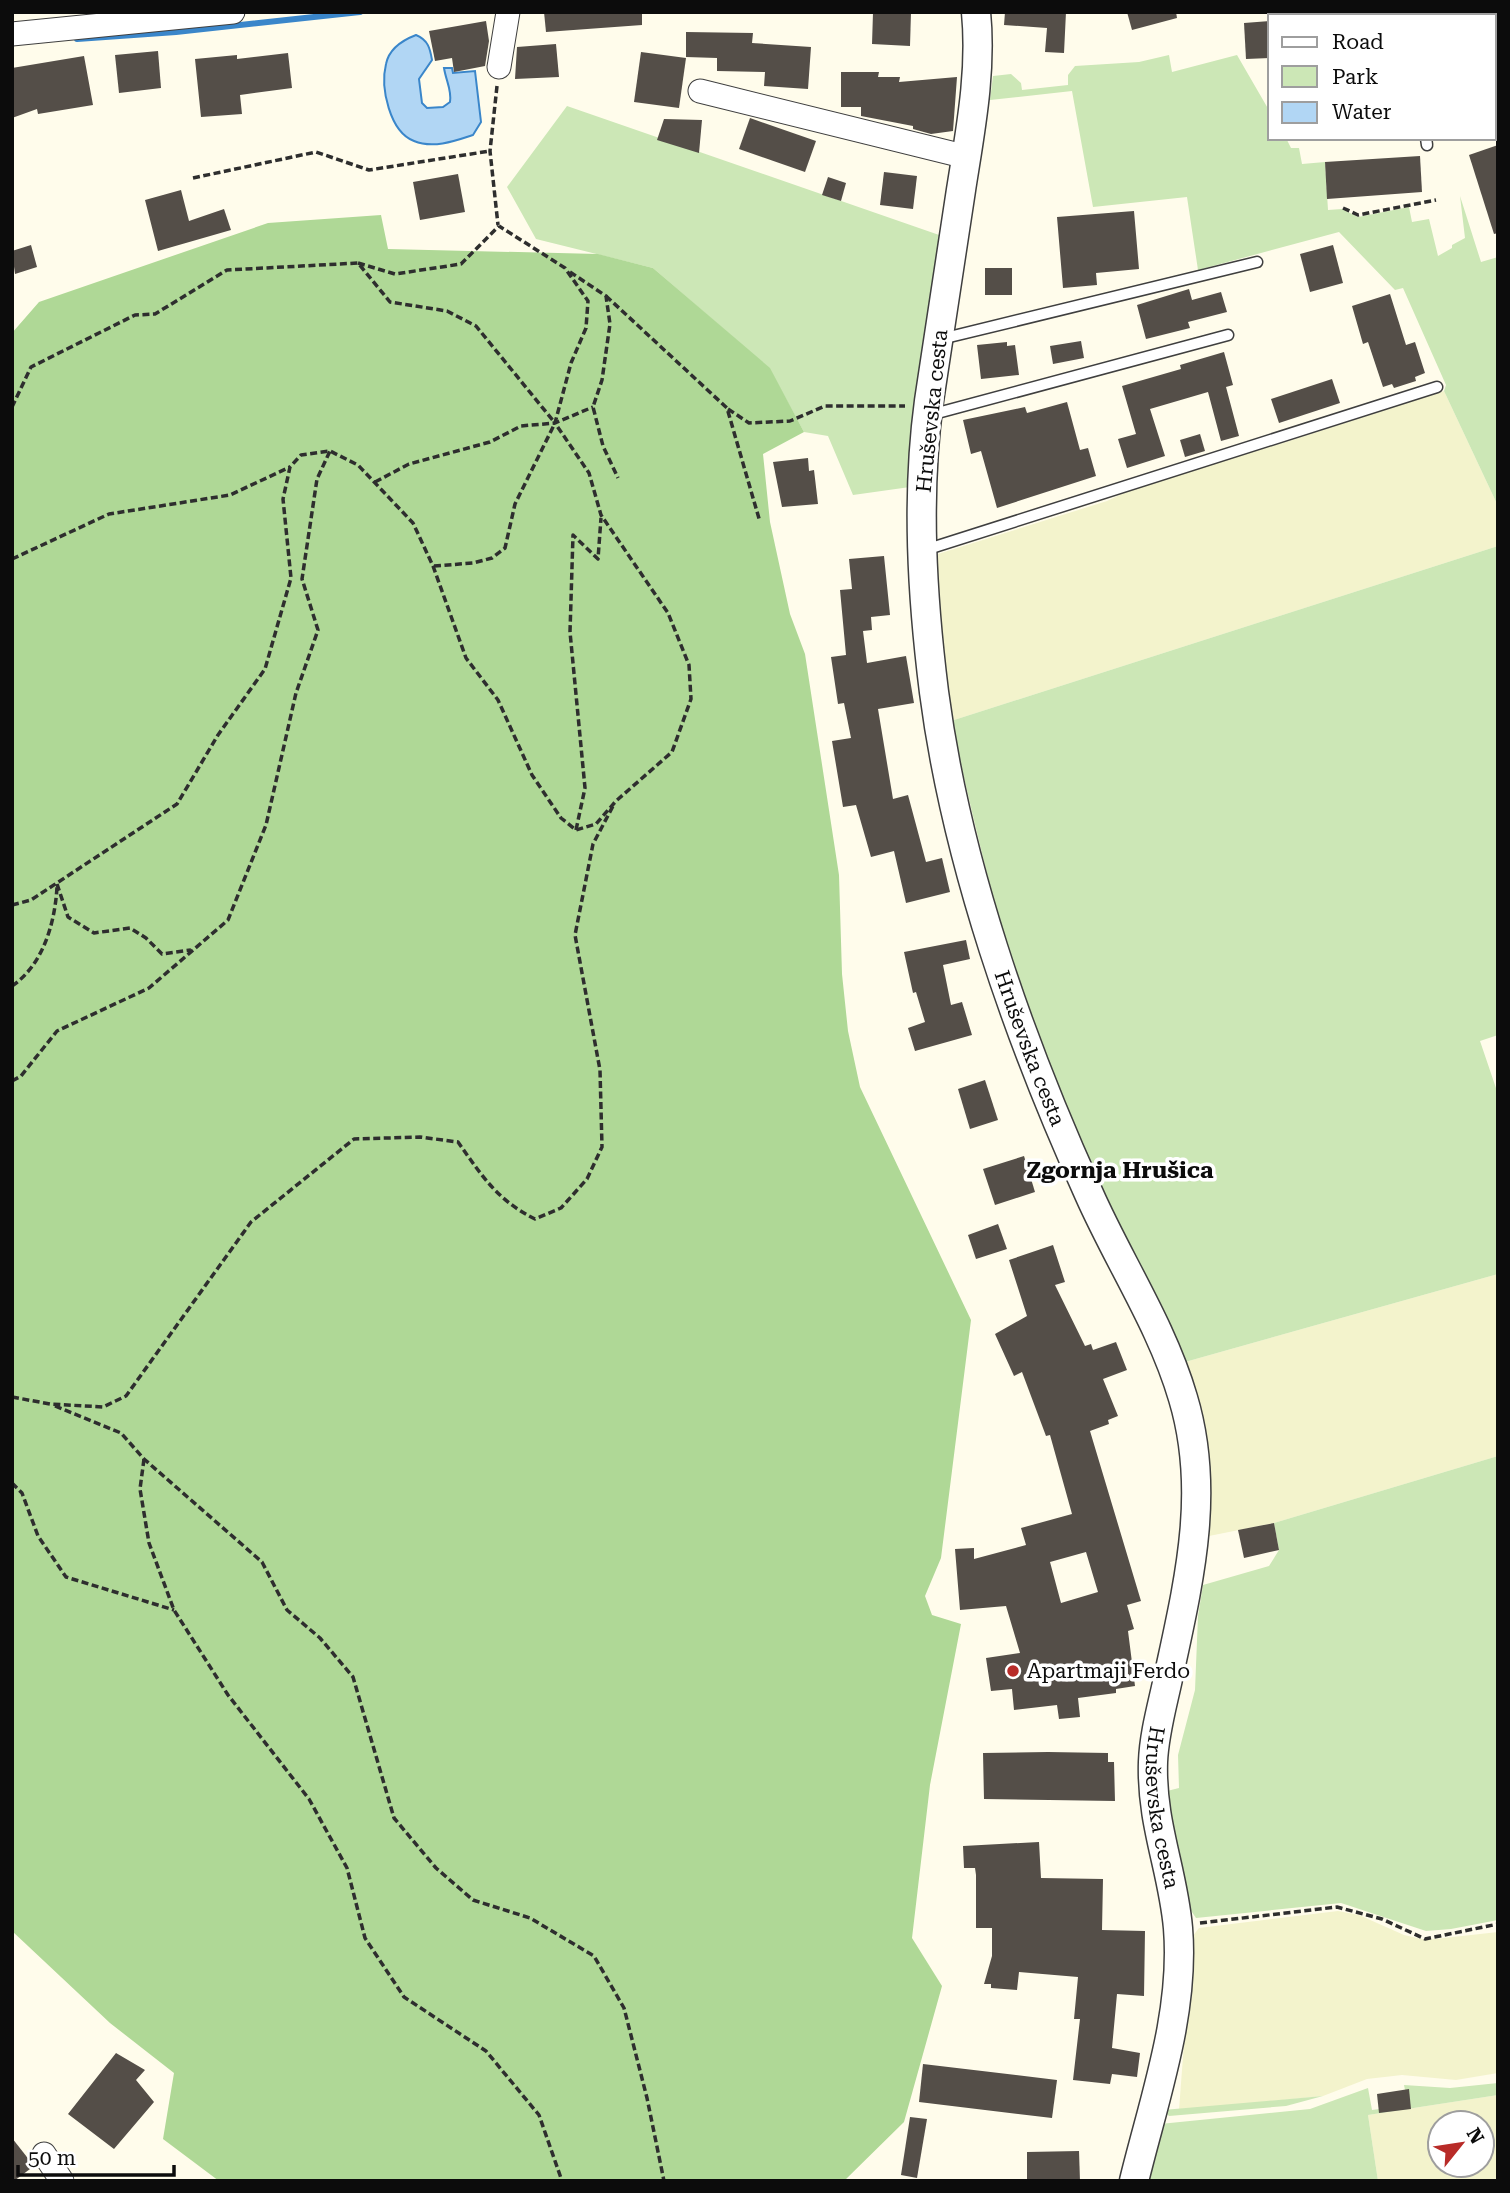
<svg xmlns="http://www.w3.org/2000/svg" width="1510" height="2193" font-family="'Roboto Serif',serif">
	<rect width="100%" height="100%" fill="#fffceb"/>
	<g fill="#f3f3cc" fill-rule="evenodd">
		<polygon points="1444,391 1498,506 1498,546 951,721 934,561 938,554 1107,501 1145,483 1283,443"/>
		<polygon points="1498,1274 1498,1456 1274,1523 1209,1536 1209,1486 1185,1362"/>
		<polygon points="1338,1911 1359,1915 1404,1935 1426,1940 1498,1932 1498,2073 1456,2080 1402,2075 1367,2079 1323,2096 1179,2110 1192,1937 1199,1928"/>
		<path d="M1498 2095V2181H1378L1368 2115ZM1440 2123H1482V2165H1440Z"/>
	</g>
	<g fill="#cce7b6">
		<polygon points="1169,55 1172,72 1237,55 1270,112 1270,138 1286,138 1291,148 1299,148 1302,164 1325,162 1328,210 1342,209 1358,217 1409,207 1412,222 1429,219 1438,256 1452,248 1452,245 1465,238 1460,196 1481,262 1498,257 1498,506 1444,391 1446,385 1403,288 1395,290 1339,232 1198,270 1187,197 1093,207 1072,91 990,100 993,76 1011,74 1021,83 1022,90 1068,85 1068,75 1075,66 1139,62"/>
		<polygon points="567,106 942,236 910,487 853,495 828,436 804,432 769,368 653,268 536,239 507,187"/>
		<path d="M1498 546V1035L1480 1041 1498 1094V1274L1185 1362C1133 1257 1079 1153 1038 1044 1000 939 976 829 951 721Z"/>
		<path d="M1498 1456V1920L1451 1929 1426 1931 1341 1903 1196 1918C1174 1888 1169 1828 1167 1791L1179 1788 1178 1755 1195 1690 1198 1616 1203 1585 1269 1566 1279 1550 1274 1523Z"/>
		<polygon points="1498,2083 1498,2095 1368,2115 1378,2181 1146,2181 1160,2124 1310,2109 1368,2088 1372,2110 1408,2105 1404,2085 1450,2088"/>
		<polygon points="1323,2096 1286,2106 1169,2116 1163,2110"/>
	</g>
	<polygon fill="#afd896" points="381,215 388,249 598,254 653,268 770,368 804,432 763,454 770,522 790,614 805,654 839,875 842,974 848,1031 860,1087 971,1320 941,1558 925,1596 932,1615 961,1624 930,1785 912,1938 942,1986 904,2122 844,2181 219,2181 163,2139 174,2073 110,2023 12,1931 12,333 39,302 268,223"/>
	<path fill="#b1d6f4" stroke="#3a86ca" stroke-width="2" d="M416 35C428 40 430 48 432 60L419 79 422 103 427 108 443 107 450 102C452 90 446 81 444 68H452L453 73 475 71 481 122 473 135C455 141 433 149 414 141 390 132 380 88 386 64 389 49 403 40 416 35Z"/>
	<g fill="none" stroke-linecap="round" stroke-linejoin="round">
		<polyline stroke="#3a86ca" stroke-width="6" points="77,39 176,32 360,12"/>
	</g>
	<g fill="#544e48" fill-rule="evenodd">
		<polygon points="544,12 642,12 642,25 546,32"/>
		<polygon points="873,12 911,12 910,46 872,44"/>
		<polygon points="1005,12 1066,12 1064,53 1045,52 1047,28 1004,25"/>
		<polygon points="1127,12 1176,12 1177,18 1132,30"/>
		<polygon points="486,21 489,41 485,66 454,72 452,58 435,61 429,31"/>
		<polygon points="1270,21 1270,58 1246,59 1244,23"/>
		<polygon points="686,32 753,33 752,43 811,47 808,89 764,86 765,72 717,71 717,58 686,57"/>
		<polygon points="556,44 559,77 515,79 517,47"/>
		<polygon points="158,51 161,88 119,93 115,55"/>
		<polygon points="641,52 686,58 679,108 634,102"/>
		<polygon points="288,53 292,88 240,95 242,114 201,117 195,59 237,55 237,59"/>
		<polygon points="84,56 93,105 38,114 37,109 12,118 12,68"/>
		<polygon points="841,72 879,72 878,77 900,77 899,82 957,77 953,131 931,134 913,129 913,126 861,116 861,107 841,107"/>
		<polygon points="750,118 816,141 805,172 739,149"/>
		<polygon points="664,119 702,120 699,153 657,140"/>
		<polygon points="1498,145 1498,233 1494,234 1469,155"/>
		<polygon points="1420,156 1422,192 1327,199 1325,162"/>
		<polygon points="884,172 917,176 913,209 880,205"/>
		<polygon points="458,174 465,212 420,220 413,182"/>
		<polygon points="828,177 846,183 841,201 822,195"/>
		<polygon points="181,190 189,221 224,209 231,230 158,251 145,200"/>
		<polygon points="1134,211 1139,269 1096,273 1097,285 1063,288 1057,217"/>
		<polygon points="31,245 37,267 15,274 12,251"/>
		<polygon points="1333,245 1343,283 1310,292 1300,254"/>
		<rect x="985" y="268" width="27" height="27"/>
		<polygon points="1189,289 1192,300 1221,292 1227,312 1188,322 1190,328 1146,339 1137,305"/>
		<polygon points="1390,294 1406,345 1415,342 1425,373 1415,377 1416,381 1394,388 1392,384 1383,387 1368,342 1363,344 1352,306"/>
		<polygon points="1081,341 1084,358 1053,364 1050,346"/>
		<polygon points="1007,342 1007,346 1015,345 1019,375 981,379 977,345"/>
		<polygon points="1224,352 1233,385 1226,387 1239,436 1221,441 1208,392 1150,409 1165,456 1127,468 1118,439 1136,434 1122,386 1181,369 1180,365"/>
		<polygon points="1332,379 1340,403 1279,423 1271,399"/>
		<polygon points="1067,402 1080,450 1088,448 1096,476 997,508 981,451 971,454 963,420 1025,407 1027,413"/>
		<polygon points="1200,434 1205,451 1185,457 1180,440"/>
		<polygon points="808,458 809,471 814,470 818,504 782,507 773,462"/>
		<polygon points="884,556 890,615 871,617 872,630 863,631 867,663 906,656 914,703 878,709 893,799 908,795 926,862 942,858 950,892 906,903 894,851 871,857 856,805 843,807 832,741 851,738 844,703 838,704 831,657 846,655 840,590 852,589 849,559"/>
		<polygon points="966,940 970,959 943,965 951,1005 962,1002 972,1035 915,1051 908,1028 925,1022 916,992 913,993 904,952"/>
		<polygon points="985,1080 998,1120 970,1129 958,1089"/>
		<polygon points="1024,1156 1035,1192 995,1205 983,1169"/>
		<polygon points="998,1224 1007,1249 976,1259 968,1235"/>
		<path d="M1053 1245 1065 1282 1055 1285 1085 1346 1091 1344 1093 1350 1116 1342 1127 1370 1103 1379 1118 1416 1108 1420 1109 1424 1090 1431 1141 1601 1127 1605 1134 1629 1128 1631 1135 1686 1116 1689V1693L1078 1698 1080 1717 1059 1719 1057 1705 1014 1710 1012 1689 991 1691 986 1658 1020 1653 1006 1606 960 1610 955 1549 974 1548V1559L1026 1545 1021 1528 1072 1514 1050 1435 1046 1436 1022 1372 1014 1376 995 1334 1027 1316 1009 1260ZM1086 1552 1098 1592 1061 1603 1050 1562Z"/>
		<polygon points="1274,1523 1279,1550 1244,1558 1238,1530"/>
		<polygon points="1048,1752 1108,1753 1108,1762 1114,1762 1115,1801 984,1799 983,1753"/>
		<polygon points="1039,1842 1041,1878 1103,1879 1102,1930 1145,1931 1144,1996 1117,1994 1112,2048 1140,2053 1137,2077 1112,2074 1110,2084 1073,2080 1080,2019 1074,2019 1078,1977 1019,1972 1017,1990 991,1988 991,1984 984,1984 992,1956 992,1928 976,1928 976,1875 975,1868 964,1868 963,1846"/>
		<polygon points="116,2053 145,2070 136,2080 154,2102 114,2149 68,2114"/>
		<polygon points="923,2064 1057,2080 1052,2118 919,2102"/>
		<polygon points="1409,2089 1411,2109 1379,2113 1377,2094"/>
		<polygon points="910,2117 927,2119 917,2178 901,2175"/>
		<polygon points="12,2138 34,2166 14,2181 12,2181"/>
		<polygon points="1079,2151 1080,2181 1027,2181 1027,2152"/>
	</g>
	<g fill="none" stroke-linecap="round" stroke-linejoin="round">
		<g stroke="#3f3f3f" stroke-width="13">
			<g id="service">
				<polyline points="1494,125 1498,125"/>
				<polyline points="1426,138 1427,145"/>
				<polyline points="941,339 1257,262"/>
				<polyline points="930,415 1228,335"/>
				<polyline points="925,550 1437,387"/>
			</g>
		</g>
		<g stroke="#3f3f3f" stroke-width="25">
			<g id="minor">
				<polyline points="12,34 233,12"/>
				<polyline points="499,67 508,12"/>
				<polyline points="700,91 967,157"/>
				<polyline points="44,2154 62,2181"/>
			</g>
		</g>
		<g stroke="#3f3f3f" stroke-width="31">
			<g id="tertiary">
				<path id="s1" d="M976 12C982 72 970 132 961 190 950 261 939 331 929 401 916 497 922 596 934 692 956 861 1019 1040 1089 1194 1119 1262 1162 1326 1183 1398 1211 1491 1189 1581 1169 1674 1163 1703 1154 1733 1153 1762 1151 1824 1173 1870 1178 1928 1185 2014 1154 2099 1134 2181"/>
			</g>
		</g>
		<g stroke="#2e2e2e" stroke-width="3.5" stroke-dasharray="7 3.5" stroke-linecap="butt">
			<polyline points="497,86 490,151 498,225"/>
			<polyline points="193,178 316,152 369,170 490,151"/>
			<polyline points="1343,208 1358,215 1436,200"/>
			<polyline points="358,263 395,274 461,264 499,226"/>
			<polyline points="570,272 606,296 610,324 602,380 593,407 603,446 618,478"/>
			<polyline points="606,296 727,408 760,522"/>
			<polyline points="12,407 31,367 135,315 155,314 227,270 358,263 390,302 447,311 476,326 555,423"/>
			<polyline points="728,409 749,423 790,421 825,406 905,406"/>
			<polyline points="375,482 409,464 490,442 521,426 555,423 593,407"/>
			<polyline points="12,559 109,514 230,495 290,467"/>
			<polyline points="434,566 473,563 492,558 505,548 515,504 555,423"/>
			<polyline points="576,830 585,788 570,632 573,535 598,559 601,518"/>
			<polyline points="57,884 68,917 94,933 130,928 146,938 162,954 191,950"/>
			<polyline points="12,905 31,900 177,804 218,735 265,669 291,578 283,499 290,467 301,455 330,451 358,465 413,523 433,566 466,658 498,700 532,775 561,818 576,830 596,824 616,801 672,752 691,699 689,665 668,613 601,515 589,473 555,423 571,363 586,328 588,301 565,268 499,226"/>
			<path d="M12 986C43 965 55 923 57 887"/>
			<polyline points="12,1081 21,1076 57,1031 149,988 228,920 266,825 296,693 318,630 302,579 317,479 330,451"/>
			<path d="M12 1397 50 1404 103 1407 126 1396 251 1222 354 1139 420 1137 458 1142C482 1176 497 1200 535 1219L561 1208 587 1179 602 1147 600 1070 575 935 593 844 613 806"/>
			<polyline points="55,1406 121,1433 144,1459 262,1562 287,1610 320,1638 353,1677 394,1818 436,1868 473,1900 530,1918 594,1956 624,2008 647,2098 664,2181"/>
			<polyline points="144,1459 140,1489 149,1543 174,1610 228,1695 309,1799 347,1868 365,1938 404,1997 486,2051 539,2115 562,2181"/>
			<polyline points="12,1483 22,1493 38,1536 66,1577 174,1610"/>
			<polyline points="1200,1923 1337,1907 1382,1919 1425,1939 1498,1924"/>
		</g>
		<use href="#service" stroke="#fff" stroke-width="10"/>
		<use href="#minor" stroke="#fff" stroke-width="23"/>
		<use href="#tertiary" stroke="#fff" stroke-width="28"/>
	</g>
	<circle fill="#b82b28" stroke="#fff" stroke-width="2.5" cx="1013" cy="1671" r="7"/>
	<g text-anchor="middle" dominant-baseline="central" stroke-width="7" stroke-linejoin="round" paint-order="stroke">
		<g font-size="21" fill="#0c0c0c" stroke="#fff">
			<text transform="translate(932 411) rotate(-84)">Hruševska cesta</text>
			<text stroke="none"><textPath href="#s1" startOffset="1054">Hruševska cesta</textPath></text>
			<text stroke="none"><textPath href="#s1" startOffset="1852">Hruševska cesta</textPath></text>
		</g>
		<g font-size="21" fill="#0c0c0c" stroke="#fff" text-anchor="start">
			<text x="1027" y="1671">Apartmaji Ferdo</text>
		</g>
		<g font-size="23" font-weight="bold" fill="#0c0c0c" stroke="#fff">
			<text x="1120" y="1170">Zgornja Hrušica</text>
		</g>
	</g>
	<rect width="1510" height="2193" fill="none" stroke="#0c0c0c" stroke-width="28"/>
	<rect x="1268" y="14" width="228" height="126" fill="#ffffff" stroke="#9e9e9e" stroke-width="2"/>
	<rect x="1282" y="37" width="35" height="10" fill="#ffffff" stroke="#9e9e9e" stroke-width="2"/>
	<text x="1332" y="49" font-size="21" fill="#0c0c0c">Road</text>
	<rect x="1282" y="66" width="35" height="21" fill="#cce7b6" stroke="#9e9e9e" stroke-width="2"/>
	<text x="1332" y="84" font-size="21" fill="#0c0c0c">Park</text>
	<rect x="1282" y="102" width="35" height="21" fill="#b1d6f4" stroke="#9e9e9e" stroke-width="2"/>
	<text x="1332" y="119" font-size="21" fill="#0c0c0c">Water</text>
	<g transform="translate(1461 2144) rotate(60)"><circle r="33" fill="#ffffff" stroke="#9e9e9e" stroke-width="2"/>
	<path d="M0-5L12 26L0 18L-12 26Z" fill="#b82b28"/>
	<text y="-10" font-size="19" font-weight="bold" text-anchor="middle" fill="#0c0c0c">N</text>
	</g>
	<path d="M18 2165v10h156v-10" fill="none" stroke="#0c0c0c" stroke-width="3.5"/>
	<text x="28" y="2165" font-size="21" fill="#0c0c0c" stroke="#ffffff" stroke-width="5" paint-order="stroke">50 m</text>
</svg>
